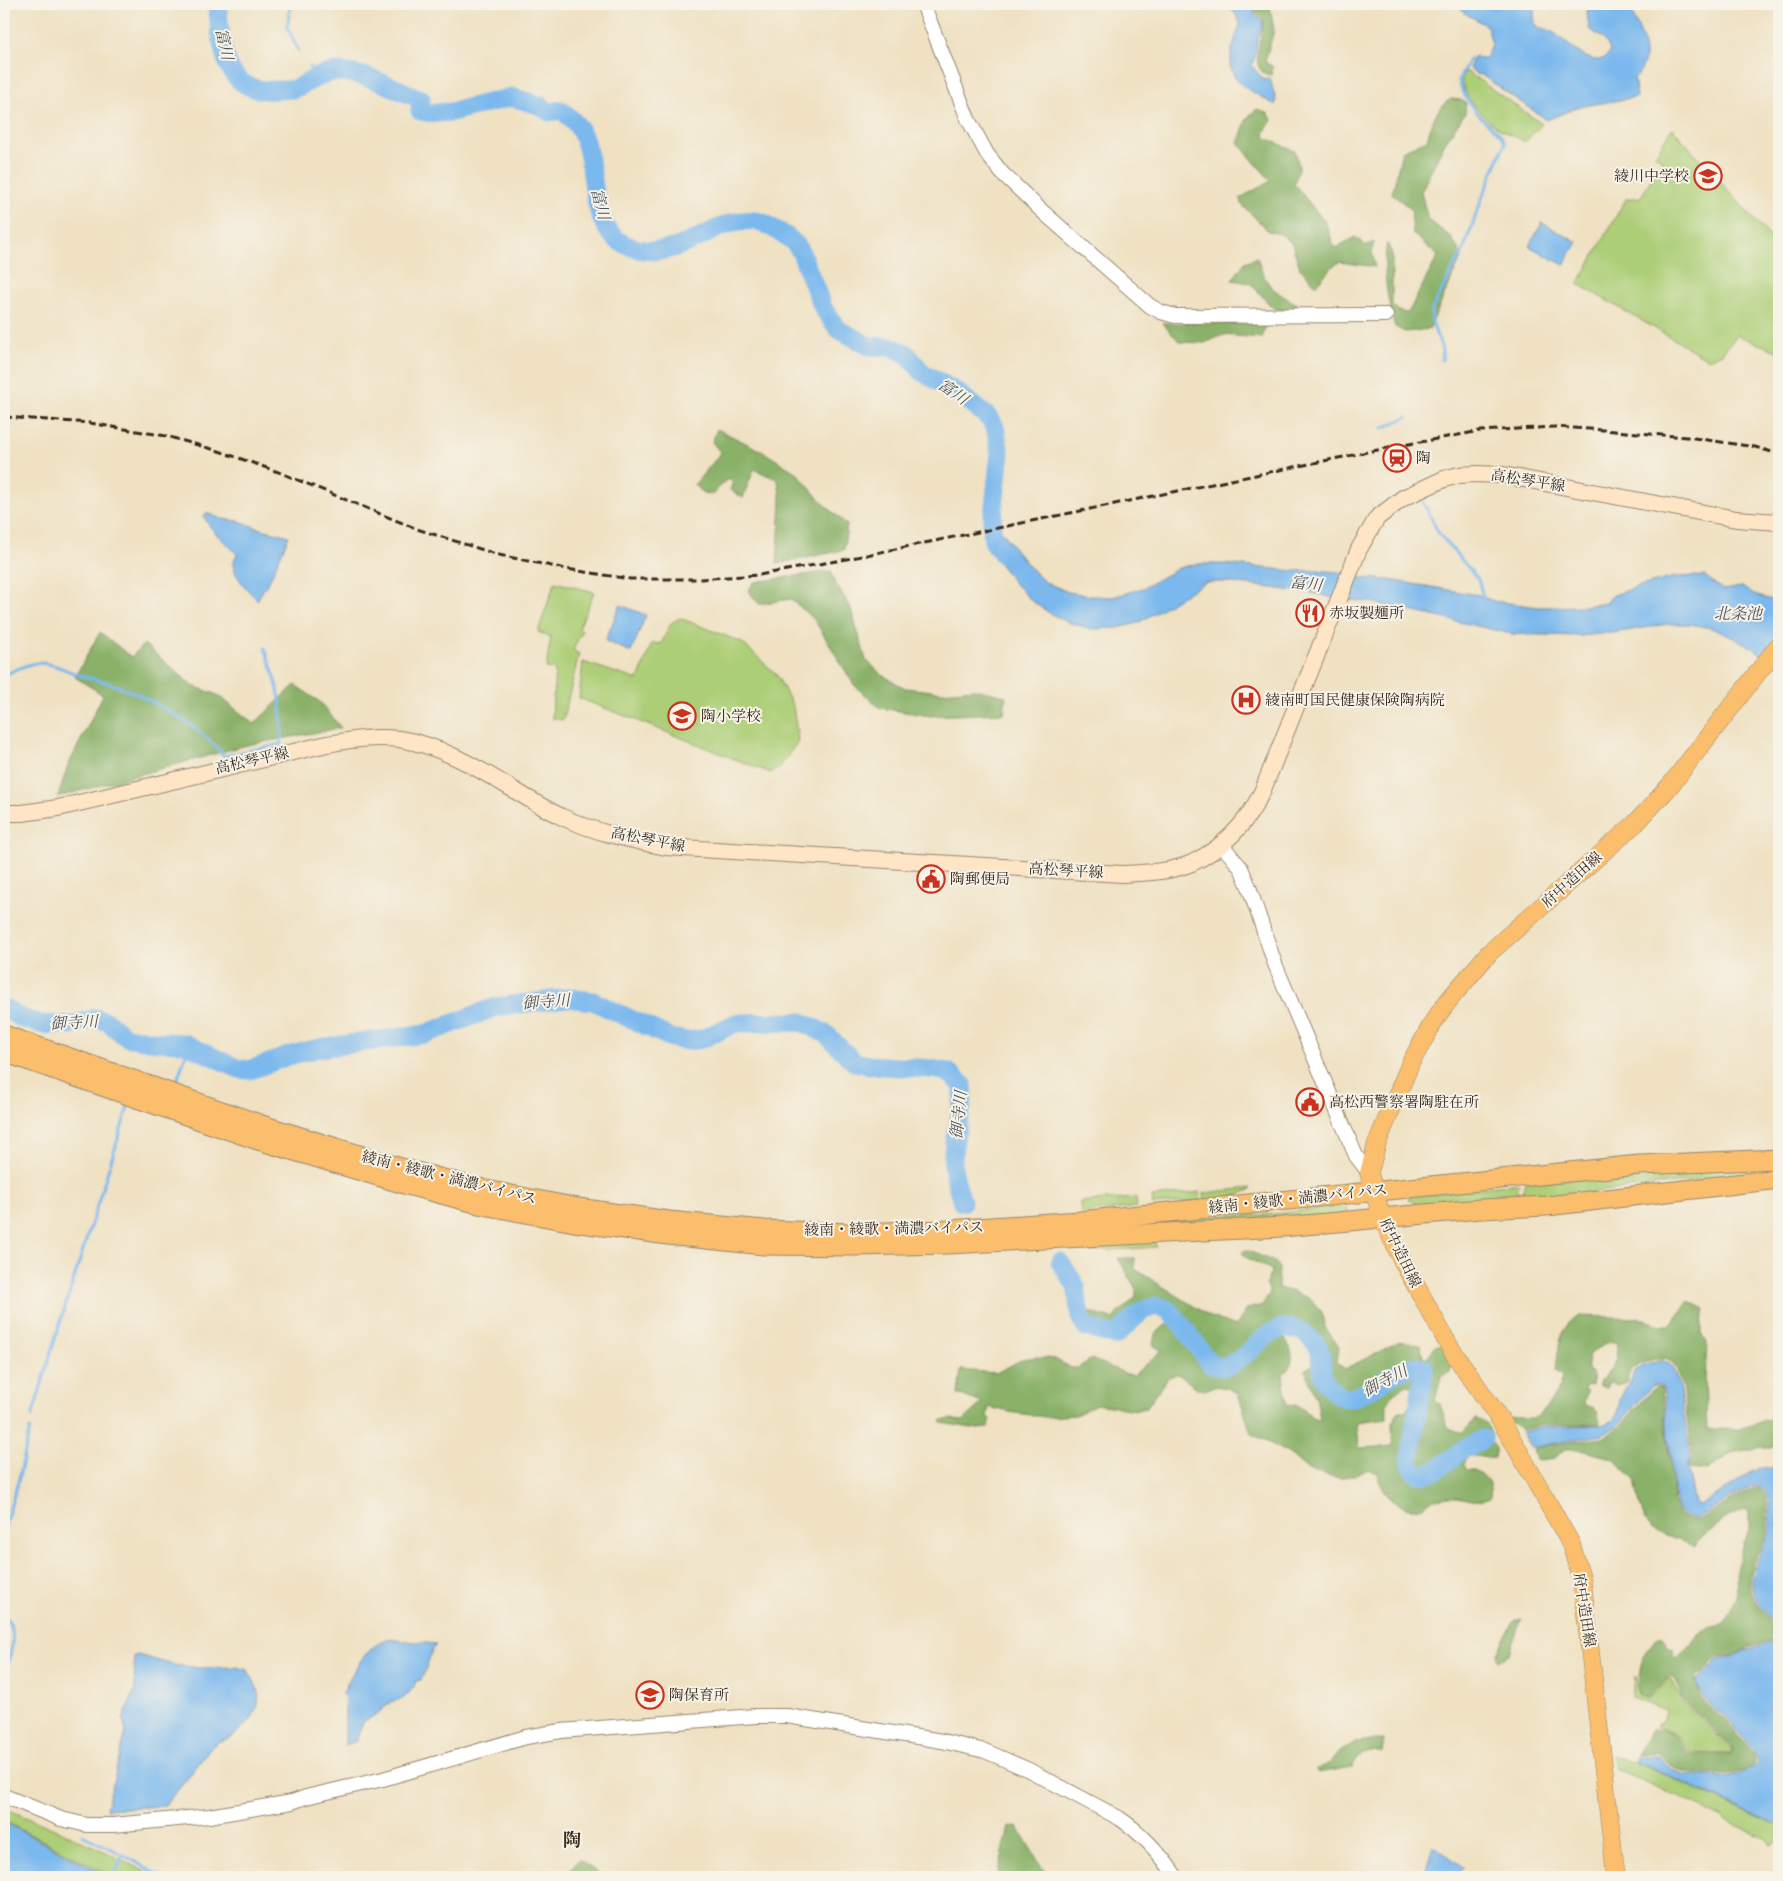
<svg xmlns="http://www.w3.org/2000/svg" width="1783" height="1881" font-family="'IM FELL Double Pica','Noto Serif JP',serif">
	<rect width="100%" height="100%" fill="#f7f3e8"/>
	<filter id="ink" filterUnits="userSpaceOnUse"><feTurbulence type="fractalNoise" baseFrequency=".02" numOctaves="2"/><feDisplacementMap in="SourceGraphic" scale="10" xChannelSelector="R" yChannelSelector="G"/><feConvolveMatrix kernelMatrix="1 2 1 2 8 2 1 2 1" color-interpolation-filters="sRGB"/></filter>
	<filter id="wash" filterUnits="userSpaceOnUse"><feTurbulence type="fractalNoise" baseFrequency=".0096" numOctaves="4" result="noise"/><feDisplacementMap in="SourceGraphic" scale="20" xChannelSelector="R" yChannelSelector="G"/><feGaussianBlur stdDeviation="1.12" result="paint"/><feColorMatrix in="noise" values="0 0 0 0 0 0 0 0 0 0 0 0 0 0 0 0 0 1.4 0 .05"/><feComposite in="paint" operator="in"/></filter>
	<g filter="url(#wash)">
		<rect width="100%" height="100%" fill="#efe1c2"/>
		<g fill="#acce76" stroke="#747c4a">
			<path d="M1466 71 1542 124 1525 142C1515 136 1503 132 1494 125 1482 116 1451 84 1466 71Z"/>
			<polygon points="1672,128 1779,247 1779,352 1737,335 1722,353 1708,359 1578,284 1626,199 1641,197 1662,160 1655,155"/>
			<polygon points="555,582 594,592 579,628 582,631 573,650 579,654 563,720 552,718 555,670 546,668 551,637 538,632"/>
			<polygon points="680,618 741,642 776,674 793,706 798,741 780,767 771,773 579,698 583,662 638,680 652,643 661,644 671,623"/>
			<polygon points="1779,1165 1779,1172 1521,1200 1526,1182"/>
			<polygon points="1519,1183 1514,1200 1421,1206 1408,1199 1409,1197"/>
			<polygon points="1251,1188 1251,1190 1217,1202 1205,1201 1204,1193"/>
			<polygon points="1200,1192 1201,1201 1153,1205 1152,1197"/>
			<polygon points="1136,1198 1137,1207 1081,1214 1080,1202"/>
			<polygon points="1342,1206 1343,1208 1347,1208 1348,1212 1345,1216 1081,1229 1233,1215 1265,1215"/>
			<polygon points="1152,1239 1157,1247 1083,1252 1083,1243"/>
			<path d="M1634 1675 1636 1677 1639 1694 1648 1699 1671 1679 1681 1699 1730 1748 1732 1751 1730 1754 1689 1753C1681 1736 1673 1733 1657 1726L1664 1720 1666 1710 1632 1697Z"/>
			<polygon points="1612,1756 1633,1761 1775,1824 1779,1828 1779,1839 1774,1844 1770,1845 1766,1839 1727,1822 1724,1817 1615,1769"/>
			<path d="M4 1808C55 1829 106 1850 155 1877H114L4 1821Z"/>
		</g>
		<g fill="#89b167" stroke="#626e42" fill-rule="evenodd">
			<path d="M1251 4H1272L1270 7 1274 30 1265 62 1273 67 1271 75C1246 73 1263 35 1264 20L1256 13Z"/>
			<path d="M1451 99 1461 100 1466 103 1465 113 1444 144 1421 192 1428 220 1451 237 1462 256 1429 329 1405 332 1395 327C1387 300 1382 270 1387 243L1392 254V305L1400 312 1408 313 1438 256 1413 234 1411 209 1392 194 1402 151 1427 140C1431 124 1436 107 1451 99Z"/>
			<polygon points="1257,109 1269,114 1272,120 1264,133 1266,138 1295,151 1299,167 1294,184 1325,222 1335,248 1355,237 1366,246 1374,242 1372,252 1375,267 1340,262 1333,266 1316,285 1300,268 1292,244 1283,235 1268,231 1241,204 1240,198 1271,181 1238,143 1247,118"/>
			<path d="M1257 257C1265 285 1272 290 1297 304L1295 308 1285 311 1273 308 1250 283 1232 280 1245 262Z"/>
			<polygon points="1162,323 1266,324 1262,338 1223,335 1205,343 1180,342"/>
			<polygon points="717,429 762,451 797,473 819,499 847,525 844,550 777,564 781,503 778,480 754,469 743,498 730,490 733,482 727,479 713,494 703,493 694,485 721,453 712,442"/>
			<polygon points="831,571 835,583 850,606 866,660 882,675 905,688 942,692 974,689 1006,696 1004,713 930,716 880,708 854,685 814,619 791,599 759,604 748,591 754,582"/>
			<polygon points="100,632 131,657 144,644 193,686 218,695 254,724 295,685 320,702 341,728 247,745 58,797 67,768 103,695 75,677"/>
			<path d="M1246 1250 1273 1261 1279 1268 1278 1288 1294 1292 1310 1299 1321 1311 1325 1327 1339 1347 1337 1363 1345 1369 1400 1341 1420 1345 1423 1356 1426 1358 1437 1345 1442 1346 1452 1361 1450 1372 1441 1376 1435 1402 1440 1404 1448 1428 1463 1433 1475 1419C1486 1421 1490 1428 1492 1437 1462 1437 1446 1472 1418 1472L1413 1468 1411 1461 1428 1375 1427 1366 1413 1363 1389 1374 1349 1396C1342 1395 1338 1393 1333 1387 1317 1372 1329 1363 1321 1348 1319 1344 1314 1340 1310 1337 1305 1333 1300 1328 1294 1327 1257 1319 1240 1377 1211 1362L1181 1320 1168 1306 1157 1304 1142 1308 1114 1333 1087 1324 1083 1318 1089 1312 1112 1319 1136 1297V1289L1118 1258H1134L1135 1269 1211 1317 1236 1326 1247 1309 1263 1305 1270 1293 1266 1284 1272 1270 1245 1257 1242 1252Z"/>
			<path d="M1689 1301 1705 1309 1702 1322V1334L1707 1343 1705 1378 1707 1429H1739L1769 1419 1779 1423V1447H1762L1731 1453 1707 1471 1689 1469 1688 1464 1693 1457 1682 1385C1677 1377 1679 1366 1670 1361 1663 1356 1641 1361 1635 1366 1629 1370 1628 1377 1626 1383L1618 1386 1609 1382 1606 1388 1599 1386 1598 1381C1611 1375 1620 1356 1616 1342H1608L1590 1354 1587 1369 1593 1375 1591 1385 1585 1386 1584 1390 1587 1392 1584 1404 1585 1406C1599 1407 1597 1412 1600 1424L1542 1425 1521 1430 1517 1426 1512 1424 1509 1419C1517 1415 1523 1420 1532 1419 1542 1417 1563 1386 1563 1376L1556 1371C1558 1352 1559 1323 1580 1316L1638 1318 1661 1325H1670Z"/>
			<path d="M1173 1319 1209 1365 1217 1370H1227L1238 1365 1260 1343 1277 1332 1282 1333C1291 1348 1299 1361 1283 1374L1287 1406 1296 1404 1317 1420 1320 1418 1316 1397 1305 1370 1309 1367 1318 1363C1319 1377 1323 1383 1333 1393 1338 1397 1343 1401 1350 1402 1371 1402 1401 1360 1423 1370L1407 1462C1410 1472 1418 1479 1430 1476 1434 1475 1439 1471 1443 1468 1456 1458 1472 1442 1490 1442L1496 1447 1494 1458C1483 1459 1477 1454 1467 1457L1464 1465 1467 1470H1475C1486 1479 1492 1482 1490 1498 1476 1505 1462 1495 1448 1497 1442 1498 1434 1499 1429 1502 1428 1503 1424 1506 1423 1507 1402 1514 1380 1494 1378 1474L1368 1469C1349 1481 1324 1479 1305 1467 1298 1462 1293 1456 1286 1452 1275 1445 1263 1441 1251 1433L1238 1393 1227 1388 1215 1386 1205 1390 1197 1388 1178 1374 1168 1377 1146 1408 1137 1410 1096 1404 1076 1415 1045 1417 1009 1412 989 1407 987 1416 991 1420 988 1428 978 1429 941 1423 942 1420 951 1419 962 1421 982 1403 958 1394 961 1370 996 1373 1023 1359 1037 1357 1055 1359 1071 1368H1078L1091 1359 1127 1374 1134 1375 1163 1349H1159L1153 1345 1155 1334ZM1405 1385 1413 1386 1410 1405 1406 1411H1399L1392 1423 1393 1446 1359 1448 1357 1422 1387 1418C1386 1397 1388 1397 1405 1385Z"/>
			<path d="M1656 1386 1661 1388 1663 1397 1674 1504C1680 1517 1685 1521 1698 1520L1753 1488C1774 1482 1768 1528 1765 1539 1760 1552 1750 1566 1749 1580 1747 1595 1765 1616 1775 1626L1776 1633 1772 1640 1750 1646 1732 1656 1715 1658 1703 1672 1697 1676C1694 1685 1705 1705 1713 1712 1718 1716 1725 1717 1730 1722 1732 1725 1733 1729 1735 1732 1741 1741 1755 1748 1755 1759 1755 1780 1689 1775 1677 1769 1669 1766 1664 1756 1656 1752L1637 1754C1641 1745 1647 1739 1651 1730 1669 1726 1681 1740 1688 1755H1731L1733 1751 1731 1747 1682 1698 1676 1681 1671 1677 1647 1698 1640 1694C1636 1668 1643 1657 1657 1636L1663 1637 1667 1645 1674 1650 1675 1660 1689 1647 1697 1636 1708 1627 1724 1624 1737 1598 1736 1569 1749 1529V1514L1745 1510C1724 1516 1709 1531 1694 1546 1684 1542 1658 1534 1651 1528 1641 1519 1637 1492 1635 1479L1612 1458 1577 1449H1565L1555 1458 1539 1460 1536 1459 1533 1449 1554 1444 1604 1438 1620 1426Z"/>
			<polygon points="1521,1619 1509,1654 1499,1661 1497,1656 1513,1622"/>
			<path d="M1363 1740H1384L1382 1752C1365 1750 1361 1751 1352 1767L1318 1773 1316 1770 1330 1763 1339 1752Z"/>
			<polygon points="1017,1826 1048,1877 997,1877 1009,1827"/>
			<polygon points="579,1859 603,1877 563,1877"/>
		</g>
		<g fill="#7ab8ed" stroke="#5a7186">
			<path d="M1229 4H1249L1254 14 1263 21C1262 29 1259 34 1257 41 1255 51 1257 57 1251 65L1264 80 1270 78 1276 101 1275 105 1244 87 1235 78 1230 66 1232 49 1240 25 1239 20Z"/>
			<path d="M1459 4H1536L1534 16 1536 27C1541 28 1547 29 1551 31 1565 39 1597 77 1610 51 1606 39 1599 35 1589 29L1587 12 1590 4H1636L1632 12C1640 36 1656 56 1634 79L1637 97 1578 107 1547 120 1480 74 1478 75 1469 68 1475 56 1484 60 1492 44 1487 26 1463 12Z"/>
			<polygon points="1542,223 1577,242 1564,265 1529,246"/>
			<path d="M206 513 222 519 239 521 258 528 289 536 271 577 257 600C246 587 226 571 237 554 224 540 213 534 204 517Z"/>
			<polygon points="1002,531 1017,552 1034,572 1045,582 1068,592 1091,596 1113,597 1143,588 1179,568 1195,564 1222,564 1295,571 1318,570 1338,572 1353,577 1389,580 1479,595 1493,601 1538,607 1584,606 1607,603 1611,596 1640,586 1675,577 1705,576 1723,590 1742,587 1754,595 1772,600 1779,598 1779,666 1745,643 1711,628 1691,624 1668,624 1619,632 1580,636 1512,634 1371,602 1345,600 1311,593 1224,582 1205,582 1138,623 1118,628 1092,629 1067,622 1048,612 1031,600 1015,584 999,563 989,549 983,534"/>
			<polygon points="620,605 646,615 631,652 605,641"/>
			<path d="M1662 1361C1676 1364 1674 1374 1679 1385L1691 1457 1687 1464 1695 1504 1700 1506 1705 1503 1753 1470 1761 1467 1779 1470V1700L1774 1701 1770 1705V1708L1779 1712V1825L1635 1761 1637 1756H1658L1673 1770 1683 1774 1723 1777 1739 1774 1753 1767 1757 1762V1757L1753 1748 1736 1730 1733 1722 1728 1717 1713 1710 1698 1687 1697 1681 1716 1660 1733 1657 1745 1650 1774 1641 1778 1633 1776 1624C1766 1616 1752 1597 1751 1582 1751 1571 1763 1550 1767 1538 1771 1524 1776 1481 1752 1486L1697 1518C1686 1519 1681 1515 1676 1505L1667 1427 1665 1396 1662 1387 1656 1384 1651 1387 1618 1425 1603 1435 1559 1442 1531 1448 1521 1432 1543 1427 1602 1425 1611 1421 1617 1415 1620 1399 1635 1370 1644 1364Z"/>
			<path d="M387 1639 436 1644C429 1656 427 1668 421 1680L416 1681 414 1687 404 1698 391 1702 377 1714 363 1722 356 1741 345 1745V1699L343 1694C351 1673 365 1648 387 1639Z"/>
			<polygon points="138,1655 174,1665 201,1668 237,1667 247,1670 253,1679 259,1692 258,1705 251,1720 232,1737 218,1742 210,1748 188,1778 164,1806 106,1809 126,1732 123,1719 135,1689 134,1656"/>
			<polygon points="4,1822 110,1877 4,1877"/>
			<polygon points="1433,1845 1463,1867 1453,1877 1424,1877"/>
		</g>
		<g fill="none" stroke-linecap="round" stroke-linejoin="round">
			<g stroke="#7ab8ed" stroke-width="3">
				<polyline points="291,4 287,27 298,50"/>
				<polyline points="309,67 319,75"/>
				<path d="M1442 360C1445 342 1428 328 1432 309L1463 251 1481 201 1505 143C1502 133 1491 127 1484 120 1473 110 1462 94 1459 80L1470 58"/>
				<polyline points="1383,428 1407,417"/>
				<polyline points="1420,496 1439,534 1478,579 1484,600"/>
				<path d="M4 675C13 671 26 664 36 663 50 662 63 669 76 674 87 678 98 680 109 683 148 696 198 724 224 756L281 744C284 704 278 684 265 648"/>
				<polyline points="177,1081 189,1045"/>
				<polyline points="32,1417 55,1339 128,1107"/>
				<polyline points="4,1528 18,1482 30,1429"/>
				<path d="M4 1615C19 1629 11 1656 4 1673"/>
				<polyline points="82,1835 124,1855 161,1877"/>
				<polyline points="113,1877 124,1855"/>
			</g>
			<g stroke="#7ab8ed" stroke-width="19">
				<path d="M217 4C222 42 221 93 273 90 279 90 287 90 293 89 307 85 318 73 335 72 367 72 392 88 421 99L420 111 432 113 451 112 512 97 541 106 549 112 561 110C569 116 577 123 581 132 599 166 586 228 626 245 683 269 716 210 761 222 767 224 772 228 778 231 787 236 794 241 800 250L823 308 838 329 869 346 891 347 906 353 922 372 957 392 988 417 995 427 1000 453 992 524 993 541 1003 555"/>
				<path d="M4 1008 21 1018 41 1024 71 1025 96 1018 108 1022 126 1037 159 1042 184 1043 239 1069 250 1070 288 1056 319 1048 425 1034 496 1007 568 998 593 1001 671 1038 687 1041 702 1039 736 1023 802 1022 826 1034 854 1062 869 1065 932 1069 948 1072 963 1085C965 1112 951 1137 953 1164 953 1176 959 1190 962 1202"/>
				<path d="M1060 1262 1076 1286 1080 1317 1085 1327 1115 1336 1143 1310 1157 1306 1167 1309 1179 1321 1210 1364C1238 1378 1257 1332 1284 1328 1297 1326 1317 1340 1320 1352 1325 1371 1316 1374 1333 1390 1336 1393 1338 1396 1342 1397 1364 1405 1398 1358 1425 1368L1409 1461C1420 1492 1446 1461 1461 1451 1468 1446 1476 1443 1483 1439"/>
			</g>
		</g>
	</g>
	<g filter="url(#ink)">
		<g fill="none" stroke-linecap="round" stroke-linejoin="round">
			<g stroke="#958670" stroke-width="16">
				<g id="tertiary">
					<polyline points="923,4 968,119 987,154 1002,173 1043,212 1150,306 1161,312 1175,316 1386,315"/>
					<polyline points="1222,845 1241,868 1249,887 1275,964 1356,1156 1369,1173"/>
					<path d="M4 1796 61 1819 87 1825H113L209 1816 292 1802 306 1797 383 1779 526 1737 561 1731 755 1716H787L942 1741 985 1751 1029 1770 1119 1818C1143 1834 1160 1853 1176 1877"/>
				</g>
			</g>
			<g stroke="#958670" stroke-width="18">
				<path id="secondary" d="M4 813H22L58 808 327 744C350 740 375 736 399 739 457 747 509 791 560 816 594 832 630 840 666 847L1122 874C1145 873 1171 872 1192 863 1223 848 1247 823 1262 792L1359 549 1377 518 1403 498 1444 479 1459 475 1476 474 1503 475 1736 519 1779 522"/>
			</g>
			<g stroke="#958670" stroke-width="19">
				<polyline id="primary" points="1616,1877 1582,1581 1571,1544 1549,1505 1502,1422 1451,1349 1405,1266 1382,1218 1369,1173 1377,1143 1411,1062 1435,1019 1448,1001 1489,953 1636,823 1669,787 1779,645"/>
			</g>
			<g stroke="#958670" stroke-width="21">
				<g id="trunk">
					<polyline points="4,1035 262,1125 408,1170 486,1190 578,1208 669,1221 764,1230 852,1233 947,1230 1080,1221 1639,1165 1779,1159"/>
					<polyline points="4,1052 258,1140 404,1184 483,1205 574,1222 668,1235 764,1245 852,1246 948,1244 1283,1227 1480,1209 1547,1206 1779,1179"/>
				</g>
			</g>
			<use href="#tertiary" stroke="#fff" stroke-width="14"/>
			<use href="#secondary" stroke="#fde5c5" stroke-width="16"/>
			<use href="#primary" stroke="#fabe6d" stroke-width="18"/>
			<use href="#trunk" stroke="#fabe6d" stroke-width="19"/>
			<polyline stroke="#3b2a1e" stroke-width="3" stroke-dasharray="8 4" stroke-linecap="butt" points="4,417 90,423 166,436 219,451 281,473 417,529 499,555 566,569 630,579 698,579 759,575 842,560 1382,449 1480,431 1555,427 1603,430 1687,437 1755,447 1779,454"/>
		</g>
	</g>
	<defs>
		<g id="school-ring" transform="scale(1.4375)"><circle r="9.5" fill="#f7f3e8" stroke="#c8321e" stroke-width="1.5"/><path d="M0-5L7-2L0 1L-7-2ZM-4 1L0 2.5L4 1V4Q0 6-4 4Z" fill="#c8321e"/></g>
		<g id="station-ring" transform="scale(1.4375)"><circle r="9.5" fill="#f7f3e8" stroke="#c8321e" stroke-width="1.5"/><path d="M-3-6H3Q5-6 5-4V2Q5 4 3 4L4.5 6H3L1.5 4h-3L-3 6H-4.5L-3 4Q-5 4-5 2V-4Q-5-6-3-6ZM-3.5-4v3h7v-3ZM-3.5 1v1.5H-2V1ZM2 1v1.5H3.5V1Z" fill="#c8321e"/></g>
		<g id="restaurant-ring" transform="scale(1.4375)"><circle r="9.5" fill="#f7f3e8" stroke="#c8321e" stroke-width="1.5"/><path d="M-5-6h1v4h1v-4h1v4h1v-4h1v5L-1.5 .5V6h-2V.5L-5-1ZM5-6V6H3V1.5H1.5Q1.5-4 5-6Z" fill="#c8321e"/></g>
		<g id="hospital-ring" transform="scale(1.4375)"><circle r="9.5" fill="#f7f3e8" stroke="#c8321e" stroke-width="1.5"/><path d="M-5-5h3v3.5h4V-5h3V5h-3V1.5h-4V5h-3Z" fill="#c8321e"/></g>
		<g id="civic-ring" transform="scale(1.4375)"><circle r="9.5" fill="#f7f3e8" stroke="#c8321e" stroke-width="1.5"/><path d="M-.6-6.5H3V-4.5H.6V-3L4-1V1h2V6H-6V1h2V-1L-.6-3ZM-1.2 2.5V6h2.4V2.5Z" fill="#c8321e"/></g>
	</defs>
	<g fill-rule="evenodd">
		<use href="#school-ring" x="1708" y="176"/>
		<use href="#station-ring" x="1397" y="458"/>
		<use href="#restaurant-ring" x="1310" y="613"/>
		<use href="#hospital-ring" x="1246" y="700"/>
		<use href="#school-ring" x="682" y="716"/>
		<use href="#civic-ring" x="931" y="879"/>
		<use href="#civic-ring" x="1310" y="1102"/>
		<use href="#school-ring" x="650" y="1695"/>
	</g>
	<g text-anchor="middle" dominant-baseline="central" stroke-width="4" stroke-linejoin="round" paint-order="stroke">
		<g font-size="15" fill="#3b2a1e" stroke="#f7f3e8" text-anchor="start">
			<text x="1689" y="176" text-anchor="end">綾川中学校</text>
			<text x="1416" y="458">陶</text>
			<text x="1329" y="613">赤坂製麺所</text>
			<text x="1265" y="700">綾南町国民健康保険陶病院</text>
			<text x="701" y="716">陶小学校</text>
			<text x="950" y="879">陶郵便局</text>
			<text x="1329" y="1102">高松西警察署陶駐在所</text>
			<text x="669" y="1695">陶保育所</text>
		</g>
		<g font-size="15" fill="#3b2a1e" stroke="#f7f3e8">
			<text transform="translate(1528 481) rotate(9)">高松琴平線</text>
			<text transform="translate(252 761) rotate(-13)">高松琴平線</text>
			<text transform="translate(648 840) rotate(11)">高松琴平線</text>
			<text transform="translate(1066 871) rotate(3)">高松琴平線</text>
			<text transform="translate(1572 880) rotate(-42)">府中造田線</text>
			<text transform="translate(449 1178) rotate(14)">綾南・綾歌・満濃バイパス</text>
			<text transform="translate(1298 1199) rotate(-6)">綾南・綾歌・満濃バイパス</text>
			<text transform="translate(894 1229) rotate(-1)">綾南・綾歌・満濃バイパス</text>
			<text transform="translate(1400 1253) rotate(64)">府中造田線</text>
			<text transform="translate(1584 1610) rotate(81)">府中造田線</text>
		</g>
		<g font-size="16" font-style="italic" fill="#4e555c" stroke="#f7f3e8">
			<text transform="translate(224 44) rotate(78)">富川</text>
			<text transform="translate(600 204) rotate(76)">富川</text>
			<text transform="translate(953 392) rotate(34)">富川</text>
			<text transform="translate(1306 584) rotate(7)">富川</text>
			<text x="1738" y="614">北条池</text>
			<text transform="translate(546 1002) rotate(-4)">御寺川</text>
			<text transform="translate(74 1023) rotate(-3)">御寺川</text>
			<text transform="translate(959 1115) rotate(-84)">御寺川</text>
			<text transform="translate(1385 1381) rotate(-28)">御寺川</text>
		</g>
		<g font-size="18" font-weight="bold" fill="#3b2a1e" stroke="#f7f3e8">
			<text x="572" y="1840">陶</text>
		</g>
	</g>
	<rect width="1783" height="1881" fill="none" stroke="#f7f3e8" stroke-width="20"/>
</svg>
